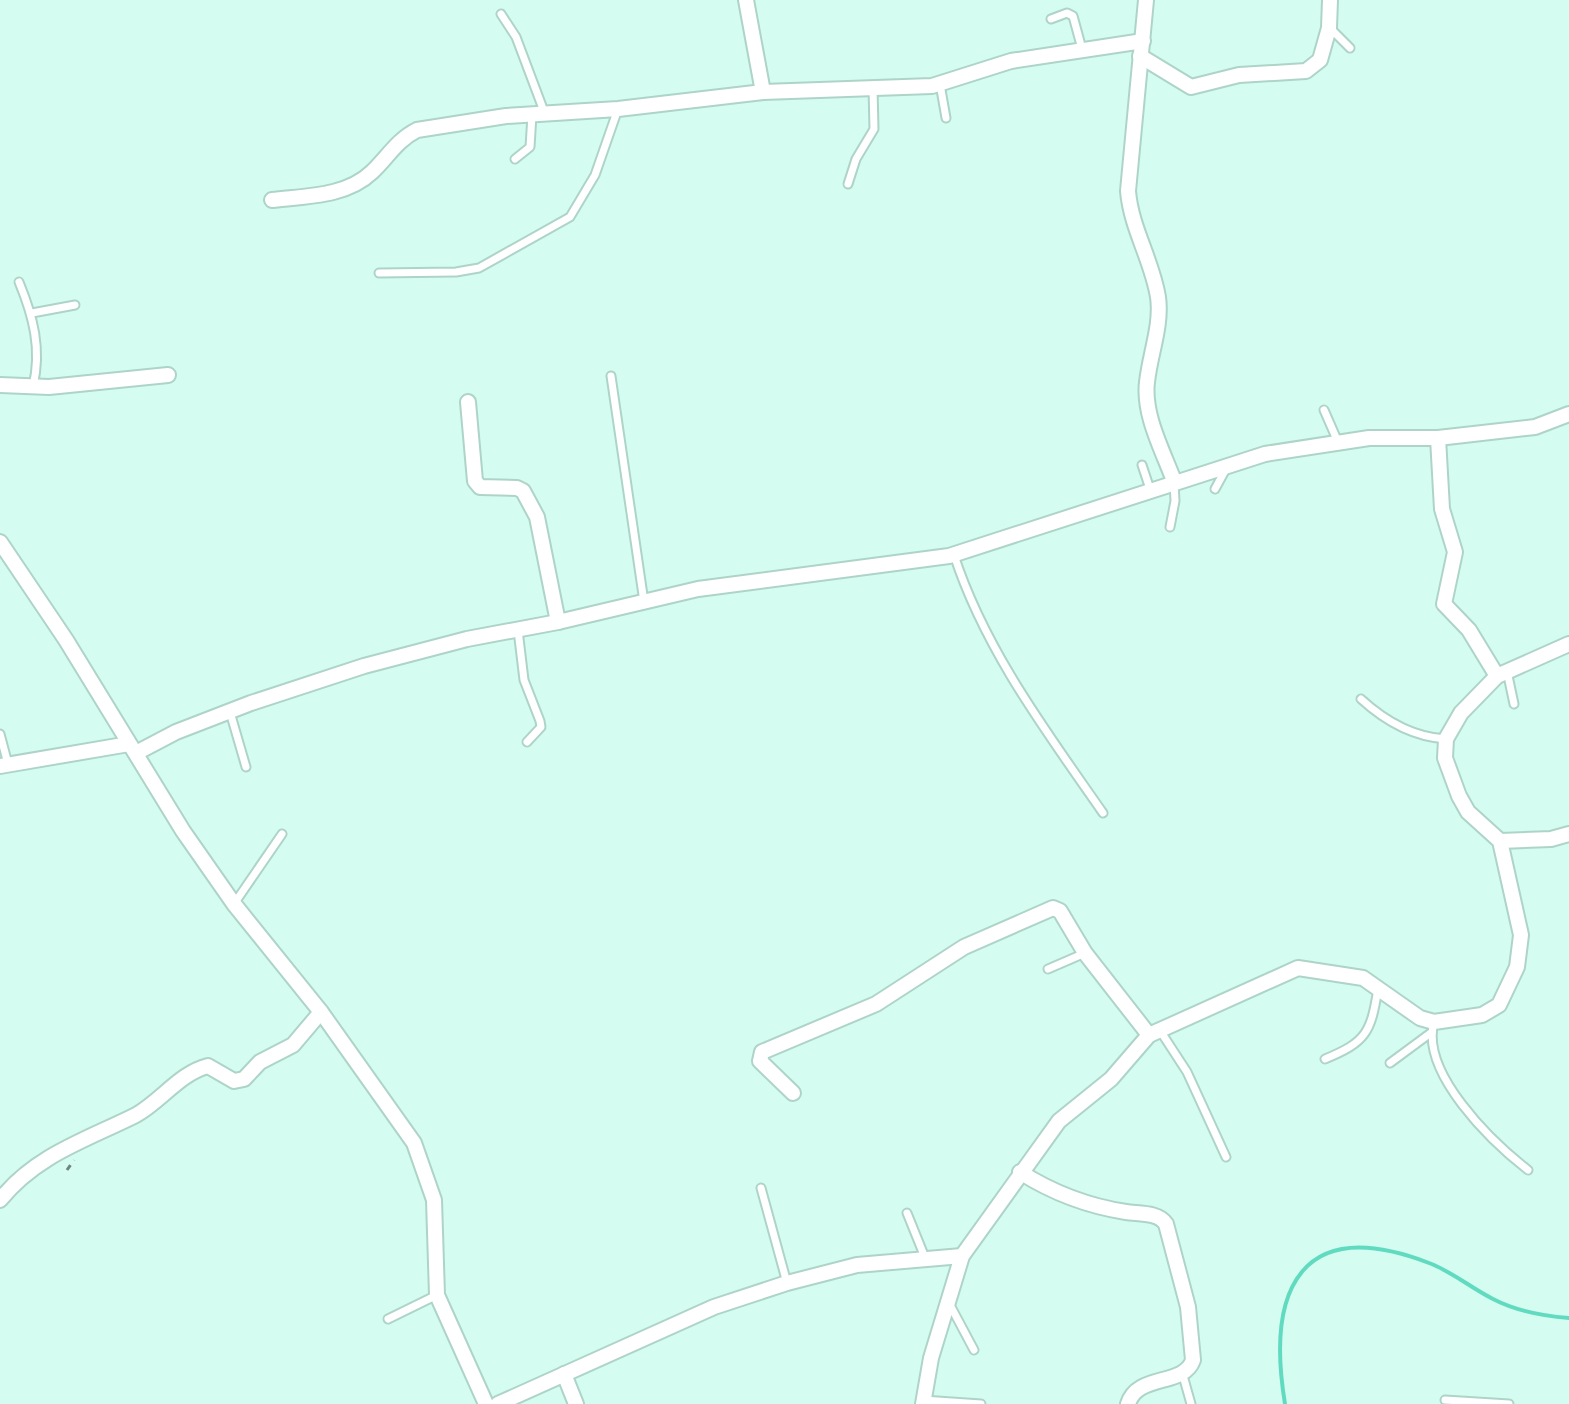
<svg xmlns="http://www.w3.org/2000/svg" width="1569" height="1404" font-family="'Work Sans',sans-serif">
	<rect width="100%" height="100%" fill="#d5fcf1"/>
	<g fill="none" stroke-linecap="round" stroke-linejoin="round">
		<path stroke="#61dbc0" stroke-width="4" d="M1285 1404C1266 1289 1301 1214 1429 1263 1451 1271 1471 1288 1493 1299 1516 1311 1543 1316 1569 1318"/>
		<g stroke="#aed4c9" stroke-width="11">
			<g id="lane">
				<polyline points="501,14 516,37 545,114"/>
				<polyline points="1051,19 1067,13 1073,16 1082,49"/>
				<polyline points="1331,29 1350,48"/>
				<polyline points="940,84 946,118"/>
				<polyline points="515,159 530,147 532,115"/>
				<polyline points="848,184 856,159 874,129 873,88"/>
				<polyline points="379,273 456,272 479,268 570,217 595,175 618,109"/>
				<path d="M19 282C33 316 42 349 33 386"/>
				<polyline points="32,313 75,305"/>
				<polyline points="611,376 644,602"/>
				<polyline points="1324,410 1338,442"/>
				<polyline points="1142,465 1150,489"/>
				<polyline points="1215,489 1227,467"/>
				<polyline points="1170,527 1175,501 1174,482"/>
				<path d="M954 555C985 650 1046 731 1103 813"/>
				<polyline points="518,630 524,680 540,721 541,727 527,742"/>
				<polyline points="1507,671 1514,704"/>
				<path d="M1361 699C1385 721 1413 737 1446 739"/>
				<polyline points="230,712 246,767"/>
				<polyline points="0,734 8,764"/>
				<polyline points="234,904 282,834"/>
				<polyline points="1048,969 1085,953"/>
				<path d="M1434 1022C1420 1073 1492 1142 1528 1170"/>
				<polyline points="1159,1029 1187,1072 1226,1157"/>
				<path d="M1325 1059C1366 1042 1371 1033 1378 988"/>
				<polyline points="1390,1063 1432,1032"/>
				<polyline points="761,1188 787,1283"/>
				<polyline points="907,1213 926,1260"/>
				<polyline points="950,1305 974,1350"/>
				<polyline points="388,1319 437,1295"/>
				<polyline points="1182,1372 1191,1404"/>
				<polyline points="923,1400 981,1404"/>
				<polyline points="1445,1400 1509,1404"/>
			</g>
		</g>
		<g stroke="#aed4c9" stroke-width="18">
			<g id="street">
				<polyline points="746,0 763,92"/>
				<path d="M1146 0 1128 191C1131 228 1152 260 1158 297 1162 325 1150 354 1147 382 1143 415 1163 451 1174 481"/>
				<polyline points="1140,56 1191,87 1239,75 1306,71 1320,60 1329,28 1330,0"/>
				<path d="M272 200C305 196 346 197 372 172 387 158 397 140 417 130L506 116 618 109 763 92 932 86 1011 61 1143 41"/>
				<polyline points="0,385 49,387 168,375"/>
				<polyline points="468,402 475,481 480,487 517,488 523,491 537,517 558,622"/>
				<polyline points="1438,438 1442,509 1455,552 1444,604 1469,630 1497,676"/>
				<polyline points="0,542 66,640 183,831 234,904 321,1012 414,1143 434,1200 437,1295 486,1404"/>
				<polyline points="136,753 176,732 251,703 364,666 467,639 558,622 698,589 949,556 1265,454 1369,438 1438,438 1535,427 1569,414"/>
				<polyline points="0,766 129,744"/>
				<polyline points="1500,841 1551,839 1569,834"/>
				<polyline points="793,1093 760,1061 762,1052 876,1004 964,947 1053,908 1060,911 1085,953 1149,1035"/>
				<path d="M1020 1172C1053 1193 1087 1206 1126 1212 1139 1214 1158 1212 1166 1224L1188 1307 1193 1360C1184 1387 1137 1373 1128 1404"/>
				<path d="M0 1200C36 1155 86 1140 136 1115 161 1101 180 1073 208 1066L234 1081 244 1079 260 1062 293 1045 321 1012"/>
				<polyline points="564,1374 576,1404"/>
				<polyline points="498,1404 714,1307 787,1283 857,1265 962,1256"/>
				<polyline points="923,1404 931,1358 962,1256 1059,1121 1111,1079 1149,1035 1298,968 1363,978 1420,1018 1434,1022 1482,1015 1499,1005 1517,967 1521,935 1500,841 1468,812 1459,796 1445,758 1446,739 1461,713 1497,676 1569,644"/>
			</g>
		</g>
		<polyline stroke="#6d8780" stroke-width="3" stroke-dasharray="6 6" stroke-linecap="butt" points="67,1170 74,1160"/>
		<use href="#lane" stroke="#fff" stroke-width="7"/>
		<use href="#street" stroke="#fff" stroke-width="14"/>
	</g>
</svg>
